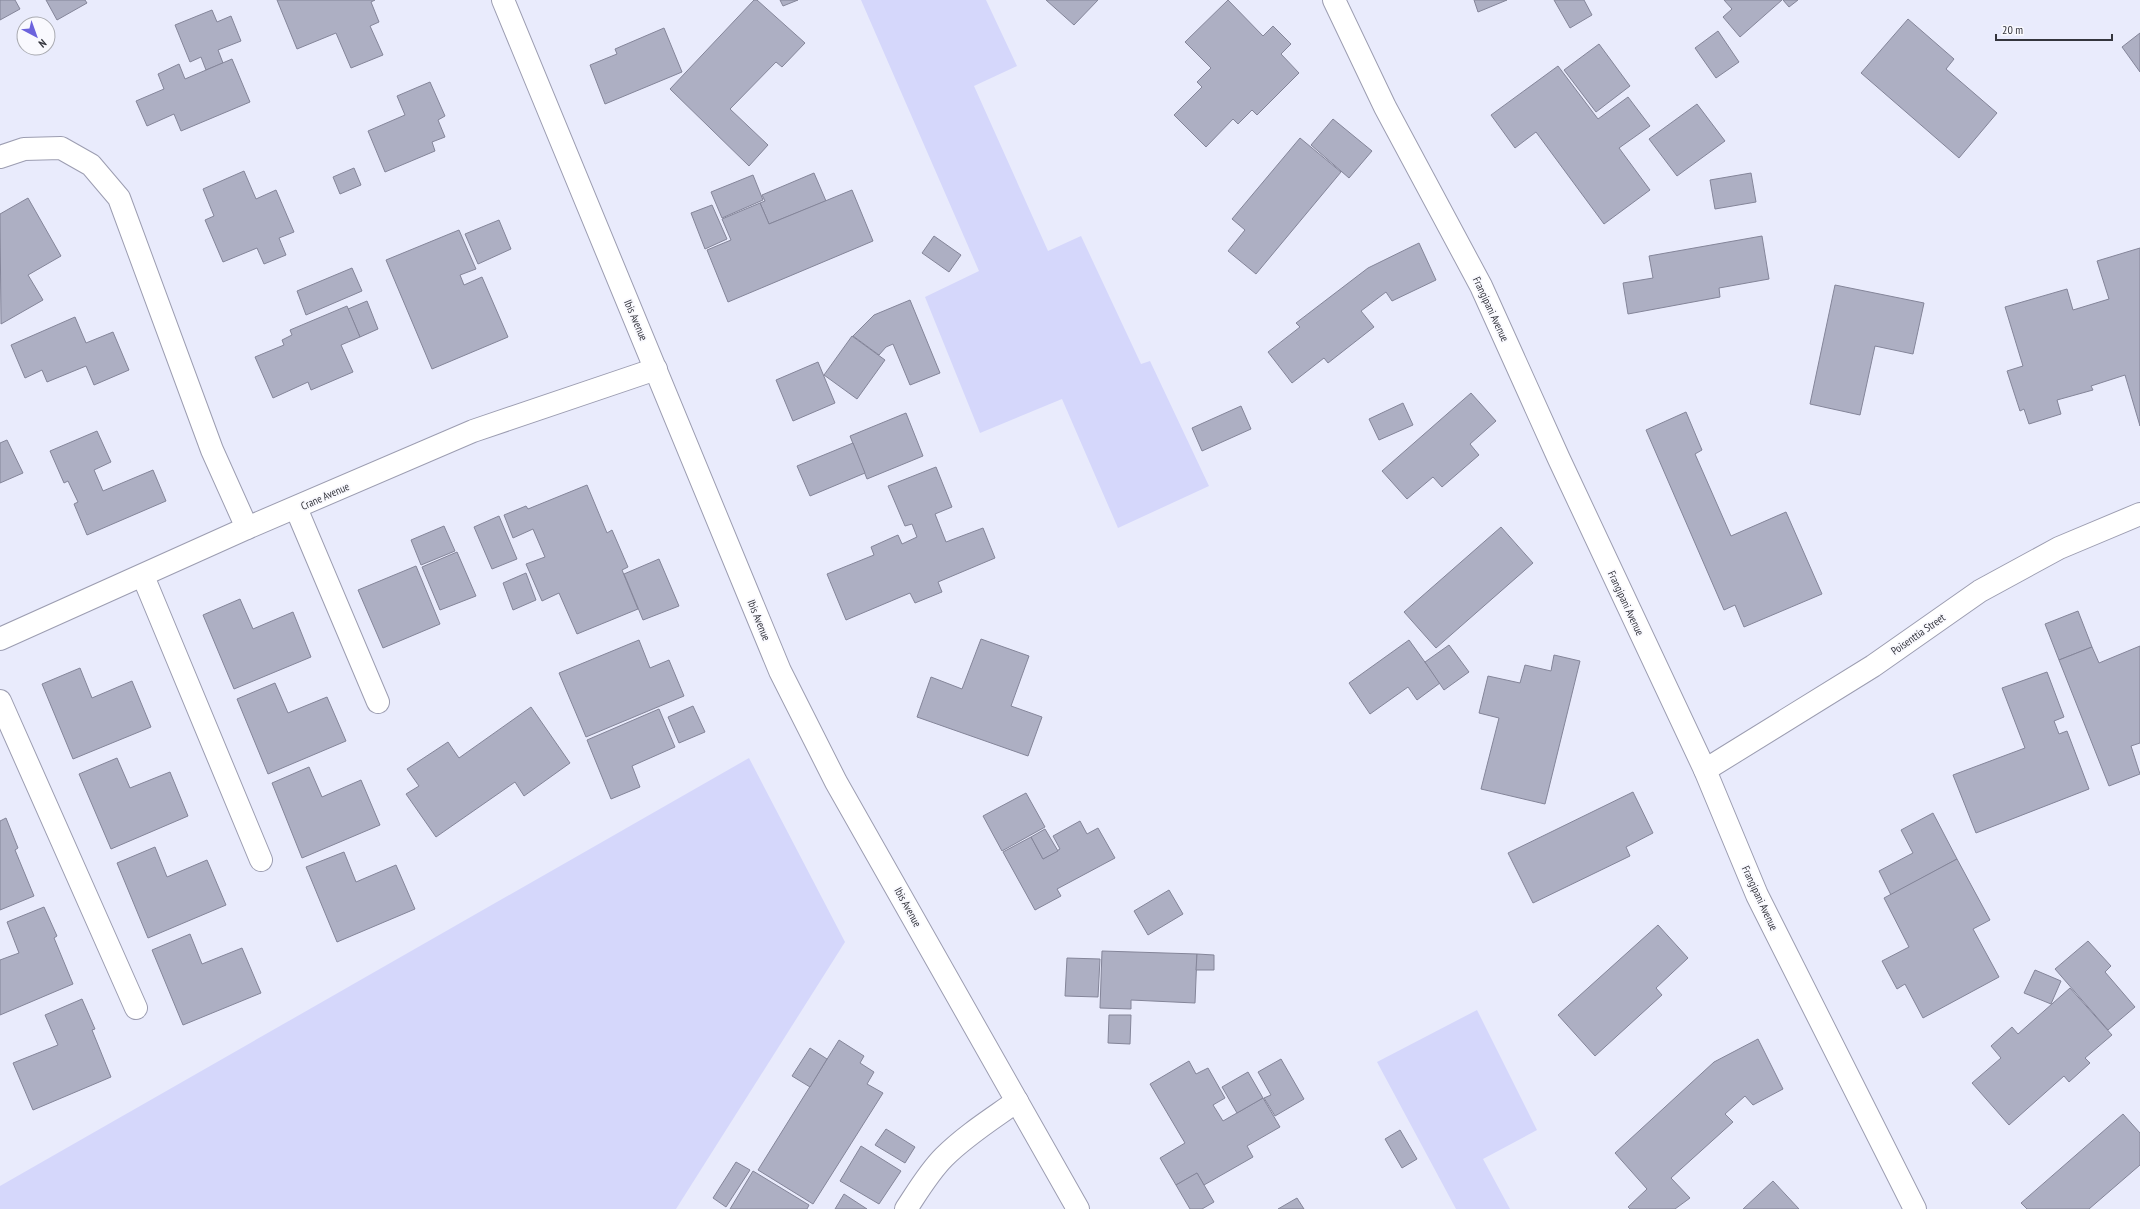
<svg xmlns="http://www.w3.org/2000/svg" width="2140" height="1209" font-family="'PT Sans Narrow',sans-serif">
	<rect width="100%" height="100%" fill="#e9ebfc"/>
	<g fill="#d5d7fb">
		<polygon points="861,0 986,0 1017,66 974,86 1048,251 1081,236 1141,364 1150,361 1209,486 1118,528 1062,399 980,433 925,297 979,271"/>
		<polygon points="749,758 845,942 676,1209 0,1209 0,1186"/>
		<polygon points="1477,1010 1537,1130 1483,1159 1510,1209 1456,1209 1377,1062"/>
	</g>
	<g fill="#adafc3" stroke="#848599">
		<polygon points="0,0 15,0 20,9 0,20"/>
		<polygon points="46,0 85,0 87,3 57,20"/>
		<polygon points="277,0 375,0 371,2 379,22 370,26 383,55 351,68 336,33 297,49"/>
		<polygon points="754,0 757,0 805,43 782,67 776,62 730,109 768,145 749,166 670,89"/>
		<polygon points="780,0 798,0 783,6"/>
		<polygon points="1046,0 1098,0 1074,25"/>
		<polygon points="1228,0 1263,36 1273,26 1291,44 1281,54 1299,73 1257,115 1252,110 1238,124 1233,119 1206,147 1174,115 1202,87 1197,82 1211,68 1185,42"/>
		<polygon points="1474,0 1507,0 1478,12"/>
		<polygon points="1554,0 1584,0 1592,15 1570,28"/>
		<polygon points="1724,0 1782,0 1740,37 1723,17 1732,9"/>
		<polygon points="1783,0 1798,0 1789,7"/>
		<polygon points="212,10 217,22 231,16 241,41 218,50 223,63 206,70 201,57 190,62 175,25"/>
		<polygon points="1908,19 1954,59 1946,69 1997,113 1959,158 1861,73"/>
		<polygon points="664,28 682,72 605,104 590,65 617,54 615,49"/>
		<polygon points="1718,31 1739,62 1716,78 1695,48"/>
		<polygon points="2140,33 2140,72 2122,47"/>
		<polygon points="1599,44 1630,86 1596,112 1564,70"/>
		<polygon points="232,59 250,102 181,131 174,114 147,126 136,101 164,89 158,74 179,64 185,79"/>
		<polygon points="1558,66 1598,119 1628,97 1650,126 1619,148 1650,190 1604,224 1536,132 1515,148 1491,115"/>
		<polygon points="430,82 445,116 438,120 445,137 432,142 435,151 385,172 368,131 405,115 397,96"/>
		<polygon points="1697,104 1725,141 1677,176 1649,139"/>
		<polygon points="1333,119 1372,151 1349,178 1311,145"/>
		<polygon points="1300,138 1341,172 1256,274 1228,251 1245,230 1232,219"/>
		<polygon points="354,168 361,185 340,194 333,177"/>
		<polygon points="244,171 256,199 276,190 294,232 279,238 286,255 264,264 257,248 223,262 205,220 214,216 203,189"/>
		<polygon points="814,173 826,201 769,224 760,203 765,201 762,195"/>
		<polygon points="1751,173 1756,202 1715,209 1710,180"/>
		<polygon points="753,175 763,200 722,218 711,192"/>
		<polygon points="852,190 873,241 728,302 707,250 731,240 722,219 760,203 769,224"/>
		<polygon points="28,198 61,256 28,275 43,300 1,324 0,214"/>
		<polygon points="712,205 727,239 705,249 691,213"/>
		<polygon points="499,220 511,249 478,264 465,234"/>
		<polygon points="459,230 476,269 460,275 464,285 482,277 508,337 432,369 386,260"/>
		<polygon points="934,236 961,255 949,272 922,253"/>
		<polygon points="1762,236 1769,279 1719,288 1720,297 1628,314 1623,283 1653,278 1649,256"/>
		<polygon points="1419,243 1436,280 1392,301 1386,292 1361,311 1374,327 1328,363 1324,358 1292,383 1268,352 1300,327 1296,323 1368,268"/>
		<polygon points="2140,248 2140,426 2125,375 2091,386 2093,390 2057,400 2061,414 2029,424 2024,409 2020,411 2007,371 2023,366 2005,307 2067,289 2073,310 2109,299 2097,261"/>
		<polygon points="352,268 362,291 306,315 297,291"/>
		<polygon points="1835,285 1924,303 1913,354 1875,346 1860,415 1810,404"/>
		<polygon points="910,300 940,373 910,385 893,344 886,347 879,355 853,336 874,315"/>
		<polygon points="367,301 378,329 360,337 348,309"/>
		<polygon points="347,306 360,337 341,345 353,372 311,390 308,382 273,398 255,357 284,345 282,340 292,335 290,330"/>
		<polygon points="75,317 86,343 113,332 129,370 94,385 86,366 47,382 42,370 25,378 11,345"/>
		<polygon points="852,336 885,360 857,399 824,375"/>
		<polygon points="818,362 835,403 793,421 776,380"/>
		<polygon points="1471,393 1496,421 1470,444 1479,455 1442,487 1433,477 1407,499 1382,471"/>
		<polygon points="1403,403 1413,425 1379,440 1369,419"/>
		<polygon points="1241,406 1251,429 1202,451 1192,428"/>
		<polygon points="1686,412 1702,450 1695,454 1731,536 1786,512 1822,594 1744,627 1735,605 1724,610 1646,430"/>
		<polygon points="906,413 923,456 867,479 850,436"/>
		<polygon points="97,431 111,462 94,470 103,491 153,470 166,501 87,535 74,504 78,502 68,481 64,483 50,451"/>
		<polygon points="7,440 23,473 0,483 0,443"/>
		<polygon points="853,443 865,473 810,496 797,466"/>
		<polygon points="936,467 952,507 935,514 946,542 983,528 995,558 938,582 942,592 915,603 910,593 846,620 827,574 874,555 871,547 898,535 902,544 917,537 912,524 905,526 888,486"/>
		<polygon points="587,485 607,533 612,530 628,567 622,570 638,609 577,634 559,593 542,601 526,564 545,557 533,529 513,538 504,515 526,506 528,509"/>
		<polygon points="499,516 517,559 492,569 474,527"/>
		<polygon points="444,526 455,551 421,565 411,540"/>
		<polygon points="1501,527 1533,563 1436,648 1404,612"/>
		<polygon points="457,552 476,596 440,610 422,567"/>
		<polygon points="659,559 679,606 643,620 624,574"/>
		<polygon points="416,566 440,624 383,648 358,590"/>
		<polygon points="526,573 536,600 513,610 503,583"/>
		<polygon points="240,599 253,629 293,612 311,657 234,689 203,615"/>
		<polygon points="2078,611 2092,647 2059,660 2045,624"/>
		<polygon points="981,639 1029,656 1011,706 1042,717 1028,756 917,717 931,677 962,689"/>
		<polygon points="639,640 650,668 669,660 684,696 586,737 559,673"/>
		<polygon points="1409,640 1440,683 1417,700 1408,687 1370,714 1349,683"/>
		<polygon points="1449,645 1469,672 1444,690 1425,662"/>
		<polygon points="2140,646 2140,743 2131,746 2140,774 2109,786 2059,660 2092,647 2099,663"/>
		<polygon points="1554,655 1580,661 1545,804 1481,789 1499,718 1479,713 1488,676 1520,683 1525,665 1551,671"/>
		<polygon points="80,668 92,698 132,681 151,727 73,759 42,684"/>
		<polygon points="2047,672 2064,717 2054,721 2059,734 2067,731 2089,789 1976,833 1953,775 2025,748 2002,688"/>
		<polygon points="275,683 288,713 327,697 346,741 268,774 237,699"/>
		<polygon points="693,706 705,732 679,743 668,717"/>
		<polygon points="531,707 570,763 524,796 515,782 436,837 406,794 419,786 407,769 448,742 459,758"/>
		<polygon points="659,709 675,747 632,766 640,787 611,799 587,740"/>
		<polygon points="117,758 130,788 170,772 188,816 111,849 79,774"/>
		<polygon points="309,767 322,797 361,780 380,825 302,858 272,783"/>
		<polygon points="1633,792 1653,833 1626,847 1630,856 1533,903 1508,853"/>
		<polygon points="1026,793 1045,827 1002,851 983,816"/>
		<polygon points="1933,813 1957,859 1891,895 1879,871 1913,853 1901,830"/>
		<polygon points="6,818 18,848 15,850 34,896 0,910 0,821"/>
		<polygon points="1080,821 1087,834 1098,828 1115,858 1057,889 1061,896 1035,910 1003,852 1031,837 1043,859 1060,849 1053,836"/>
		<polygon points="1045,829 1058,851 1043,859 1031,837"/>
		<polygon points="155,847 167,877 207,860 226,905 148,938 117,863"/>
		<polygon points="344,852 356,882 396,865 415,909 337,942 306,867"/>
		<polygon points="1957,859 1990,920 1973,929 1999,977 1923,1018 1905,984 1897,989 1882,961 1909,947 1884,898"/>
		<polygon points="1169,890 1183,914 1148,935 1134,911"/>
		<polygon points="44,907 57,936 54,938 73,984 0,1015 0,960 19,953 7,922"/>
		<polygon points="1658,925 1688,958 1656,988 1662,995 1595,1056 1558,1015"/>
		<polygon points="190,934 202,964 242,948 261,993 183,1025 152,950"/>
		<polygon points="2088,941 2111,966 2105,972 2135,1007 2108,1030 2055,969"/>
		<polygon points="1102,951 1197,954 1195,1003 1131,1000 1131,1009 1100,1008"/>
		<polygon points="1197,954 1214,955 1214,970 1196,970"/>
		<polygon points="1067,958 1100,959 1098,997 1065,996"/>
		<polygon points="2035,970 2061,981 2051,1004 2024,993"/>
		<polygon points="2070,988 2112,1035 2085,1058 2090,1063 2069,1082 2064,1076 2009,1125 1972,1083 2001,1058 1991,1046 2012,1027 2018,1034"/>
		<polygon points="82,999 95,1029 92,1030 111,1077 33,1110 13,1063 58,1045 45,1015"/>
		<polygon points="1109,1015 1131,1015 1130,1044 1108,1043"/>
		<polygon points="1758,1039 1783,1089 1753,1105 1745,1096 1725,1114 1733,1122 1671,1178 1690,1198 1675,1209 1630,1209 1628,1207 1647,1189 1615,1153 1714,1062"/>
		<polygon points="839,1040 864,1056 860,1063 874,1072 867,1084 883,1093 813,1204 758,1170"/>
		<polygon points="810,1048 827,1059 810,1087 792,1076"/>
		<polygon points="1281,1059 1304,1099 1275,1116 1264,1098 1271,1095 1258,1072"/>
		<polygon points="1189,1061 1196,1074 1208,1068 1225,1098 1213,1105 1223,1121 1263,1098 1280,1127 1247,1146 1253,1157 1204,1185 1197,1173 1176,1185 1160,1158 1185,1143 1150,1084"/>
		<polygon points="1248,1072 1263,1098 1237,1113 1222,1087"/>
		<polygon points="2123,1114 2140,1133 2140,1165 2089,1209 2027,1209 2021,1203"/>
		<polygon points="886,1129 915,1147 905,1163 875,1145"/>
		<polygon points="1400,1130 1417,1159 1402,1168 1385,1139"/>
		<polygon points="861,1146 901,1171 879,1204 840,1181"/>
		<polygon points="736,1162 750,1170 726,1207 713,1198"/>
		<polygon points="753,1171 809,1205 807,1209 730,1209"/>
		<polygon points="1197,1173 1214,1202 1202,1209 1190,1209 1176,1185"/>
		<polygon points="1773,1181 1799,1209 1743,1209"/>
		<polygon points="844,1194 867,1209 835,1209"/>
		<polygon points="1297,1198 1304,1209 1278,1209"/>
	</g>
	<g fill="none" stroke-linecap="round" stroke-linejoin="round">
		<g stroke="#9c9db1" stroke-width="24">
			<g id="minor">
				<polyline points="503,0 780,671 836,782 1078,1209"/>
				<polyline points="1334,0 1385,107 1481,286 1559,459 1705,770 1757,895 1915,1209"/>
				<polyline points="0,157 24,149 61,148 91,165 119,198 212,450 247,528"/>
				<polyline points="296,508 378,702"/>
				<polyline points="143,576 261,860"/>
				<polyline points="0,639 247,528 473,431 656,369"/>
				<polyline points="0,701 136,1008"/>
				<polyline points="1705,770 1873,666 1980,591 2059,548 2140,514"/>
				<path d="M906 1209C918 1191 929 1172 944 1157 966 1135 992 1119 1017 1101"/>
			</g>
		</g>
		<use href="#minor" stroke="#fff" stroke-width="22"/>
	</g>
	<g text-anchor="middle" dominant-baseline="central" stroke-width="3.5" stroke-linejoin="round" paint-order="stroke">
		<g font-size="11" fill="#34353d" stroke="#f9f9fe">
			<text transform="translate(1491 309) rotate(65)">Frangipani Avenue</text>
			<text transform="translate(636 320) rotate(67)">Ibis Avenue</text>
			<text transform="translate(325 496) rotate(-24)">Crane Avenue</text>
			<text transform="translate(1626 603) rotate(65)">Frangipani Avenue</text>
			<text transform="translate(759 620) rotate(68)">Ibis Avenue</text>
			<text transform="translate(1918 634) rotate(-35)">Poisenttia Street</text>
			<text transform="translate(1760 898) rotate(65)">Frangipani Avenue</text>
			<text transform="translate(908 907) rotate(61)">Ibis Avenue</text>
		</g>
	</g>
	<g transform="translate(36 36) rotate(139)"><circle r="19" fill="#f9f9fe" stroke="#aaabb1"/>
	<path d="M0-3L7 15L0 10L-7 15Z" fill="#6c63dd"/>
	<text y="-6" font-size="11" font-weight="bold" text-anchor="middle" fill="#34353d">N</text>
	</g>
	<path d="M1996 34v6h116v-6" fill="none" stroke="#34353d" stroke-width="2"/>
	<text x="2002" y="34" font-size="12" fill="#34353d" stroke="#f9f9fe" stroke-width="3" paint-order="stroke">20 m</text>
</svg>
